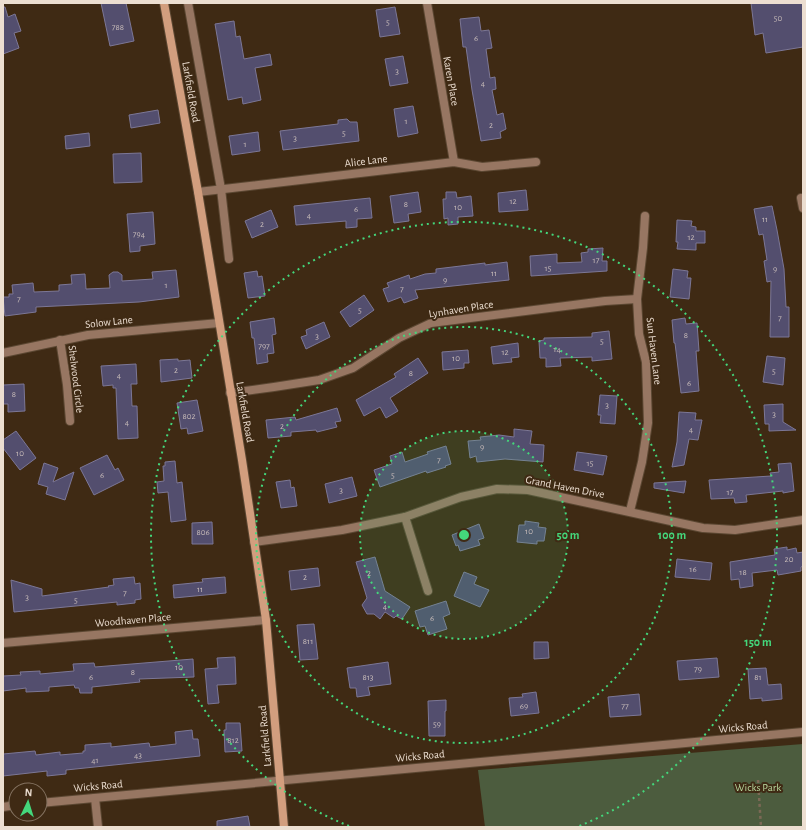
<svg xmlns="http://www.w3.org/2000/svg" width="806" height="830" font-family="'Alegreya Sans',sans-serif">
	<rect width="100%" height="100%" fill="#3f2a14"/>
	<polygon fill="#4c5c3e" points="803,744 803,827 485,827 478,770"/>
	<g fill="#534e6e" stroke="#7c7796">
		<polygon points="101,3 126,3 134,41 110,46"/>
		<polygon points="751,3 803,3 803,47 766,53 763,33 755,35"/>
		<polygon points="3,7 5,7 8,17 15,14 21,31 14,33 19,48 3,54"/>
		<polygon points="395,7 400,34 380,37 376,10"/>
		<polygon points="479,17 481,31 489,30 492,48 486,49 490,78 495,77 496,89 492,90 497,115 503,113 506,129 500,132 501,138 481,141 472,90 466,47 463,47 460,19"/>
		<polygon points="234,21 236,37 240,36 244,59 270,54 272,65 255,68 261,100 243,104 242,97 228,100 215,24"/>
		<polygon points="403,56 408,83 390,86 385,59"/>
		<polygon points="413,106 418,133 398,137 394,109"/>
		<polygon points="158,110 160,123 131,128 129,115"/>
		<polygon points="347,119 350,122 357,122 359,141 283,150 280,131 338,124 338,120"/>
		<polygon points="258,132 260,151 232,155 229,136"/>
		<polygon points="89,133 90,146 66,149 65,136"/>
		<polygon points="141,153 142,182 114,183 113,154"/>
		<polygon points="526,190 528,210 499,212 498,193"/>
		<polygon points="418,192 421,212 408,214 409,221 394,223 390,196"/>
		<polygon points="446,192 456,192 457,198 471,196 473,216 458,217 458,224 448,225 448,218 444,219 443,199 446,199"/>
		<polygon points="370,198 372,218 357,219 357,227 346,228 346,221 296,225 294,206"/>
		<polygon points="772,206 777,230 784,269 786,307 789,307 789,337 770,337 771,281 767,282 764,261 767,260 763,234 759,235 754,209"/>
		<polygon points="271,210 278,227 252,238 245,221"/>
		<polygon points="153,212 155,244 140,246 140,251 130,252 127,214"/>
		<polygon points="677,220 692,221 691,226 696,227 696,231 705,231 705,243 696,243 696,250 677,249 678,242 676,242"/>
		<polygon points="603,248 602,261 607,261 607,271 531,276 530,256 557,254 557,263 582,262 581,253 588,252 588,249"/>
		<polygon points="507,262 509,280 415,290 418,298 404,303 401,297 388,302 383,289 389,287 387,283 409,275 410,279 425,274 436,273 436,269 485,263 485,265"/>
		<polygon points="673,269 688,271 687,278 691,278 689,299 670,297"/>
		<polygon points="176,270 179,297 139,302 36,307 36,312 5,316 3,297 9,297 9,294 13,294 12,285 33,283 34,292 59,291 59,285 72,284 71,275 85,274 86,289 110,288 109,275 113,272 118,272 122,275 122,281 153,279 152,272"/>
		<polygon points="257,271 258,277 262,276 265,296 248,298 244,273"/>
		<polygon points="364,295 374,310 350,327 340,312"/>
		<polygon points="274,318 276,334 272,335 274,353 267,354 268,362 257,364 254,338 252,338 250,322"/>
		<polygon points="685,318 686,324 697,323 699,351 696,351 699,391 681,393 675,343 674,343 672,320"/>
		<polygon points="324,322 330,337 306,349 301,337 307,335 306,330"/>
		<polygon points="609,331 612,359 592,361 592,357 560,358 561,366 546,367 546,358 540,358 539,341 544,340 544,338 592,337 592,333"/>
		<polygon points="518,343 519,357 511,358 512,362 493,364 491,347"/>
		<polygon points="468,350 469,363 464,363 464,368 443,370 442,352"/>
		<polygon points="767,356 785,358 783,385 763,382"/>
		<polygon points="418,358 428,373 390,398 398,411 386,418 380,407 364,416 356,400 396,377 394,374"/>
		<polygon points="178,359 178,361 190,360 192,378 161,382 160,360"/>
		<polygon points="136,364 137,384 131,384 132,406 137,406 138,438 118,439 116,388 113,388 113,385 103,386 101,366"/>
		<polygon points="24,384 25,411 8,412 8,404 3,404 3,385"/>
		<polygon points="600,395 617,396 615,424 600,423 601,415 598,415"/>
		<polygon points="197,400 203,431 188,434 187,428 181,429 177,403"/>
		<polygon points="783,404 783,422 796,430 769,431 769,424 765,424 764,405"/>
		<polygon points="337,408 341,421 335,422 337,427 317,432 316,430 291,432 291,436 268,438 266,420 295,417 296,420"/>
		<polygon points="679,412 696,413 695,420 702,420 698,440 689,439 684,465 672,467 677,442"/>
		<polygon points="514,429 532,431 530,444 544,445 543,462 505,459 477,462 476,456 470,458 468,441 481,440 480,437 499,435 514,437"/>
		<polygon points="16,431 36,458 20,470 3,448 3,440"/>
		<polygon points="446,446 451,464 445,466 446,467 427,473 426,471 380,487 374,470 392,464 390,456 402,452 405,462 428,454 427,452"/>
		<polygon points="577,452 607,456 603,475 574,470"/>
		<polygon points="107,455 115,470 118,468 124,480 94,495 80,468"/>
		<polygon points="175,461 177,483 182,482 186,520 171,522 168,492 158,493 157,482 164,481 163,466 165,466 165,462"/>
		<polygon points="44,463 58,468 53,482 74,472 65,500 46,494 48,487 38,484"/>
		<polygon points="791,463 794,491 783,493 783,491 746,495 747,502 735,503 734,498 711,499 709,480 771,476 770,473 779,472 778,464"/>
		<polygon points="352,477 357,496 329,503 325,484"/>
		<polygon points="290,480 291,488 294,487 297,506 281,508 276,482"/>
		<polygon points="686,481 684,493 654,488 654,483"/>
		<polygon points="525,521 539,523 538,527 546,528 544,541 537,541 537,544 517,542 519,525 525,525"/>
		<polygon points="212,522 213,544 192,544 192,523"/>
		<polygon points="479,524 484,538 478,540 480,545 460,551 458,545 456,546 452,535"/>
		<polygon points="787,547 787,550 796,548 797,553 803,552 803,566 801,567 801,571 778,575 777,570 752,573 753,586 740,588 739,579 731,580 730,562 775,555 774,549"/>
		<polygon points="375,557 385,591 410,607 402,619 396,616 394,618 385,612 380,619 374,614 367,614 362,605 367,598 356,562"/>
		<polygon points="677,559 712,563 710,580 675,577"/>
		<polygon points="318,568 320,586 291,590 289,571"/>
		<polygon points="464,572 477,577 474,584 489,590 480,607 454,596"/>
		<polygon points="134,577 135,584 140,583 141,599 135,600 135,603 117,605 117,602 14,612 11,580 42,589 42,596 109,587 108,586 114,585 113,579"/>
		<polygon points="225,577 226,593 174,598 173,585 203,582 202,579"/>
		<polygon points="446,601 450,614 443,617 447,629 428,635 425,626 420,627 415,611"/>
		<polygon points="314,624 318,659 300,660 297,625"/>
		<polygon points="534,642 548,642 549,658 534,659"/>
		<polygon points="235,657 236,684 217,685 219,703 208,704 205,669 218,668 217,658"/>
		<polygon points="717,658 719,677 679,680 677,661"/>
		<polygon points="193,659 194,677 139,679 140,682 92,687 92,693 80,693 79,688 75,688 74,685 49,687 49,691 26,692 26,688 3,691 3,676 21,675 20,672 40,671 40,674 74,671 73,664 94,663 95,667"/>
		<polygon points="388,662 391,684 368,687 370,695 357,697 356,688 350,688 347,668"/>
		<polygon points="766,668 768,685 781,684 782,699 762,701 762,698 750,699 748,669"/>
		<polygon points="536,692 539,713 511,716 509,698 523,697 522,694"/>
		<polygon points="639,694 641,715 610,717 608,697"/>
		<polygon points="446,700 446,711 445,711 445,736 429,736 428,701"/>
		<polygon points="226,723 240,723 242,751 225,752 224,730 226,730"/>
		<polygon points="192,730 193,739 198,739 200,756 66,770 66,774 47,776 47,771 3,776 3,754 35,751 36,755 60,752 60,755 83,753 83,751 85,751 85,745 111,743 111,747 149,743 150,747 176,744 175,732"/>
		<polygon points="248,816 250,827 217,827 217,821"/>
	</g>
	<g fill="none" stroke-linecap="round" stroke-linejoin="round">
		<g stroke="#5b4732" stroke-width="10">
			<g id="minor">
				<polyline points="188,3 221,189 229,259"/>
				<polyline points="427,3 454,162"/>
				<polyline points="198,192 454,162 482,167 536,162"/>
				<polyline points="801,198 803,208"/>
				<polyline points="60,340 67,385 70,421"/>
				<polyline points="3,353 88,335 219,323"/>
				<polyline points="230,393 274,387 319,380 353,368 399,338 431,323 605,301 637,299"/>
				<polyline points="630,511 642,462 648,423 646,362 639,334 637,299 643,248 645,216"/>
				<polyline points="405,517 428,591"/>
				<polyline points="254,542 342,530 405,517 461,497 497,489 528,490 703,528 735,530 803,520"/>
				<polyline points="3,643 266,620"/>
				<polyline points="95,798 98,827"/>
				<polyline points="40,803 803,732"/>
				<polyline points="3,807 16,805"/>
			</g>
		</g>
		<g stroke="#5b4732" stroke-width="10">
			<polyline id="secondary" points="164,3 198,192 242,460 266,620 284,827"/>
		</g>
		<polyline stroke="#7c6956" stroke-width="2.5" stroke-dasharray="3 3" stroke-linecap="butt" points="758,780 761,827"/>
		<use href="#minor" stroke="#977662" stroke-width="8"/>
		<use href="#secondary" stroke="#d29e7e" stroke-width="8"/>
	</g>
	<circle cx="464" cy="535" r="104" fill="#44d77b" fill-opacity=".12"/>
	<g fill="none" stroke="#44d77b" stroke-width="2" stroke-dasharray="2 4">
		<circle cx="464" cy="535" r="104"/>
		<circle cx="464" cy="535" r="208"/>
		<path d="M349 826A313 313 0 1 1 579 826"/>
	</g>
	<g text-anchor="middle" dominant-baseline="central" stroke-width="4" stroke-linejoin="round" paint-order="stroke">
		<g font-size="9" fill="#c6bab8">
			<text x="778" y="18">50</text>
			<text x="388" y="22">5</text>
			<text x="118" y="27">788</text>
			<text x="476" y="38">6</text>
			<text x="397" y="71">3</text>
			<text x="483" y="83">4</text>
			<text x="406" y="121">1</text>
			<text x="491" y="125">2</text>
			<text x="344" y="133">5</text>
			<text x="295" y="138">3</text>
			<text x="245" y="144">1</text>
			<text x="513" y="201">12</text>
			<text x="406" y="204">8</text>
			<text x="458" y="207">10</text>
			<text x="356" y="209">6</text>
			<text x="309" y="215">4</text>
			<text x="765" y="219">11</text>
			<text x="262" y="224">2</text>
			<text x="139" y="234">794</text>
			<text x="691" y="237">12</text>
			<text x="596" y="260">17</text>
			<text x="548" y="268">15</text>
			<text x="775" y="269">9</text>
			<text x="494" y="273">11</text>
			<text x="445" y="280">9</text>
			<text x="166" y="285">1</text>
			<text x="402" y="289">7</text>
			<text x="19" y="299">7</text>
			<text x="360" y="310">5</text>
			<text x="780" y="318">7</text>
			<text x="686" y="335">8</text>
			<text x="317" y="336">3</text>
			<text x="602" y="341">5</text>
			<text x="264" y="346">797</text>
			<text x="557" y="349">14</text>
			<text x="505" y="352">12</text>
			<text x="456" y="358">10</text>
			<text x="176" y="370">2</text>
			<text x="774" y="371">5</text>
			<text x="411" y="373">8</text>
			<text x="119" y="375">4</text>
			<text x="689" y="383">6</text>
			<text x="14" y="394">8</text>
			<text x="607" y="405">3</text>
			<text x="774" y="414">3</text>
			<text x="189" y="416">802</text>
			<text x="127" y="422">4</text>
			<text x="282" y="426">2</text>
			<text x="691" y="429">4</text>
			<text x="482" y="447">9</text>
			<text x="20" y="453">10</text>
			<text x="439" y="460">7</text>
			<text x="590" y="463">15</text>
			<text x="102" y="475">6</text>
			<text x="393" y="475">5</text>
			<text x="341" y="490">3</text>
			<text x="730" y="492">17</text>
			<text x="529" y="531">10</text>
			<text x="203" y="532">806</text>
			<text x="789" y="559">20</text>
			<text x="693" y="569">16</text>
			<text x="743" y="572">18</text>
			<text x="369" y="573">2</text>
			<text x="305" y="577">2</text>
			<text x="200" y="589">11</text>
			<text x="125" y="593">7</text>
			<text x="27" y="597">3</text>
			<text x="76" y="600">5</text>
			<text x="385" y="606">4</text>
			<text x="432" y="618">6</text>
			<text x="308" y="641">811</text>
			<text x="179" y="667">10</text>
			<text x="698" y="669">79</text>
			<text x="133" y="672">8</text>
			<text x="91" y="677">6</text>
			<text x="368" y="677">813</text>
			<text x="758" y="677">81</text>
			<text x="524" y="706">69</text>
			<text x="625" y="706">77</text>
			<text x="437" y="724">59</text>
			<text x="233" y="740">812</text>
			<text x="138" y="755">43</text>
			<text x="95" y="760">41</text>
		</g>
		<g font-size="11" fill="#ecded1" stroke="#3f2a14">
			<text transform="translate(451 81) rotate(80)">Karen Place</text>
			<text transform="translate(191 92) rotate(80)">Larkfield Road</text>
			<text transform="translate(366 161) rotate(-7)">Alice Lane</text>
			<text transform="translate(461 309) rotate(-9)">Lynhaven Place</text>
			<text transform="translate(109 322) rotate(-6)">Solow Lane</text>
			<text transform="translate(654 351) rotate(83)">Sun Haven Lane</text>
			<text transform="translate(76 379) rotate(83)">Shelwood Circle</text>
			<text transform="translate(245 412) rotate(80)">Larkfield Road</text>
			<text transform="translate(565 487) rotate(11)">Grand Haven Drive</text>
			<text transform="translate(133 620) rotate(-5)">Woodhaven Place</text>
			<text transform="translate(743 727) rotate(-5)">Wicks Road</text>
			<text transform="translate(265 736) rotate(-95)">Larkfield Road</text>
			<text transform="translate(420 756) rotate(-5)">Wicks Road</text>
			<text transform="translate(98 786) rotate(-5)">Wicks Road</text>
		</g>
		<g font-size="11" fill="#b7d69d" stroke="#3f2a14">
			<text x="758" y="787">Wicks Park</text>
		</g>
	</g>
	<circle cx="464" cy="535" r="6" fill="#44d77b" stroke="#3f2a14" stroke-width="2"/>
	<g font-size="12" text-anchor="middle" font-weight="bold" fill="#44d77b" stroke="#3f2a14" stroke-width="4" stroke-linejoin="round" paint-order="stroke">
		<text x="568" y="539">50 m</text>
		<text x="672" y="539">100 m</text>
		<text x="758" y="646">150 m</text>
	</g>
	<rect width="806" height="830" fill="none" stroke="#ecded1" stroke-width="8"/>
	<g transform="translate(28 802) rotate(4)"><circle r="19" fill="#3f2a14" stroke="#847260"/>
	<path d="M0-3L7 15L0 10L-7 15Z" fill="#44d77b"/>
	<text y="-6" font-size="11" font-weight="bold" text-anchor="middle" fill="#ecded1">N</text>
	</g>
</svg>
